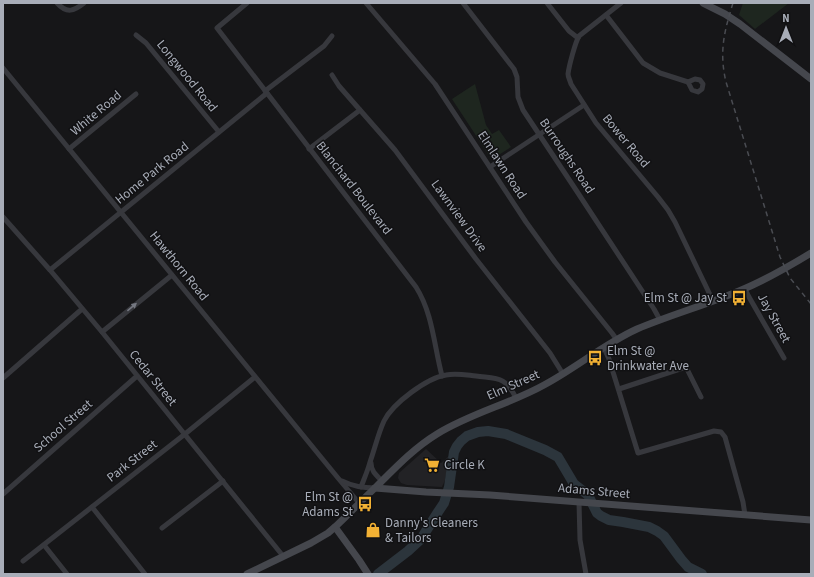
<svg xmlns="http://www.w3.org/2000/svg" width="814" height="577" font-family="'Source Sans 3',sans-serif">
	<rect width="100%" height="100%" fill="#161618"/>
	<polygon fill="#222225" points="426,449 441,463 449,456 445,480 442,487 407,485 401,483 398,478 399,473"/>
	<g fill="#1e261f">
		<polygon points="743,3 789,3 755,29 739,15"/>
		<polygon points="475,84 486,125 492,134 499,130 511,147 494,158 490,157 452,99"/>
	</g>
	<g fill="none" stroke-linecap="round" stroke-linejoin="round">
		<polyline stroke="#2c353c" stroke-width="10" points="378,574 408,551 421,539 438,512 444,503 449,487 454,452 457,446 461,441 467,436 478,432 488,431 506,434 545,450 558,457 574,484 588,495 597,513 601,516 609,520 623,522 649,527 657,531 664,536 681,559 688,567 702,574"/>
		<g stroke="#37383d" stroke-width="5">
			<path d="M57 3C67 14 74 11 84 3"/>
			<path d="M247 3 217 28 416 287C433 314 434 346 442 376"/>
			<polyline points="366,3 435,84 526,222 555,262 612,333 617,340"/>
			<polyline points="463,3 514,69 517,77 518,97 523,110 576,190 654,309 660,320"/>
			<polyline points="547,3 569,31 578,38"/>
			<path d="M621 3 579 36C575 43 569 66 568 74 568 77 570 80 571 84L596 123 658 197 668 210 675 222 713 301"/>
			<polyline points="606,15 643,63 660,73 688,82"/>
			<polyline points="136,35 146,43 219,132"/>
			<polyline points="3,68 338,478 359,503"/>
			<polyline points="332,75 339,86 395,150 476,259 550,353 563,374"/>
			<polygon points="695,79 700,80 703,84 702,89 698,92 692,90 688,82"/>
			<polyline points="265,91 324,46 332,36"/>
			<polyline points="69,149 136,94"/>
			<polyline points="309,149 360,110"/>
			<polyline points="490,167 584,105"/>
			<polyline points="3,217 50,270 102,332 283,556"/>
			<polyline points="50,270 267,93"/>
			<polyline points="745,289 749,297 784,358"/>
			<polyline points="102,332 172,275"/>
			<polyline points="604,348 609,359 638,453 714,431 721,432 725,437 743,502 745,515"/>
			<polyline points="3,378 82,309"/>
			<polyline points="619,389 686,367 701,397"/>
			<path d="M371 463C371 471 376 475 382 481"/>
			<path d="M342 481C352 486 363 488 375 488"/>
			<path d="M361 487C364 479 368 470 370 462 375 448 378 434 384 421 393 403 427 378 446 375 456 373 466 375 476 376 498 379 505 376 516 398"/>
			<polyline points="3,494 137,376"/>
			<polyline points="579,502 580,540 586,574"/>
			<polyline points="92,507 145,574"/>
			<polyline points="162,528 223,481"/>
			<polyline points="44,545 67,574"/>
			<polyline points="23,561 185,434 255,377"/>
		</g>
		<g stroke="#45474d" stroke-width="7">
			<polyline points="703,3 725,14 740,24 811,79"/>
			<polyline points="375,488 426,492 490,495 811,520"/>
			<polyline points="335,527 359,560 368,574"/>
			<path d="M247 574 311 543 328 533 335 527C349 514 362 500 376 487 395 468 414 448 437 434 471 413 510 404 544 385 576 368 604 344 637 329 670 315 706 305 739 291 764 281 788 267 811 253"/>
		</g>
		<path stroke="#4a4c52" stroke-width="1.5" stroke-dasharray="5 4" stroke-linecap="butt" d="M733 3C724 32 719 52 726 82L780 257 790 278 811 304"/>
	</g>
	<defs><path id="oneway-solid" d="M-6-.8H1V-3.2L6.5 0L1 3.2V.8H-6Z"/></defs>
	<use fill="#757881" href="#oneway-solid" transform="translate(132 307) rotate(-40)"/>
	<defs>
		<g id="bus-bare" transform="scale(1.2)"><path d="M-5-6H5V4H4V6H2V4H-2V6H-4V4H-5ZM-3.5-4V0h7V-4ZM-3.5 1.2v1.5H-2V1.2ZM2 1.2v1.5H3.5V1.2Z" fill="#f2b134" stroke="#111113" stroke-width="2.5" paint-order="stroke"/></g>
		<g id="supermarket-bare" transform="scale(1.2)"><path d="M-6-5.5h2.5l.6 2H6L4.5 2H-2.5L-4.4-4H-6ZM-1.5 3.2a1.3 1.3 0 1 0 .1 0ZM3 3.2a1.3 1.3 0 1 0 .1 0Z" fill="#f2b134" stroke="#111113" stroke-width="2.5" paint-order="stroke"/></g>
		<g id="shop-bare" transform="scale(1.2)"><path d="M-5-2.5h2.3a2.7 3.5 0 0 1 5.4 0H5L5.5 6h-11ZM-1.5-2.5h3a1.5 2.3 0 0 0-3 0Z" fill="#f2b134" stroke="#111113" stroke-width="2.5" paint-order="stroke"/></g>
	</defs>
	<g fill-rule="evenodd">
		<use href="#bus-bare" x="739" y="298"/>
		<use href="#bus-bare" x="595" y="358"/>
		<use href="#supermarket-bare" x="432" y="465"/>
		<use href="#bus-bare" x="365" y="504"/>
		<use href="#shop-bare" x="373" y="530"/>
	</g>
	<g text-anchor="middle" dominant-baseline="central" stroke-width="3" stroke-linejoin="round" paint-order="stroke">
		<g font-size="13" fill="#a8adb8" stroke="#111113">
			<text transform="translate(187 76) rotate(51)">Longwood Road</text>
			<text transform="translate(96 113) rotate(-40)">White Road</text>
			<text transform="translate(626 141) rotate(50)">Bower Road</text>
			<text transform="translate(567 156) rotate(56)">Burroughs Road</text>
			<text transform="translate(502 165) rotate(57)">Elmlawn Road</text>
			<text transform="translate(152 173) rotate(-39)">Home Park Road</text>
			<text transform="translate(354 188) rotate(52)">Blanchard Boulevard</text>
			<text transform="translate(459 216) rotate(54)">Lawnview Drive</text>
			<text transform="translate(179 266) rotate(51)">Hawthorn Road</text>
			<text transform="translate(774 318) rotate(61)">Jay Street</text>
			<text transform="translate(153 378) rotate(51)">Cedar Street</text>
			<text transform="translate(513 385) rotate(-24)">Elm Street</text>
			<text transform="translate(63 426) rotate(-41)">School Street</text>
			<text transform="translate(132 461) rotate(-38)">Park Street</text>
			<text transform="translate(594 491) rotate(5)">Adams Street</text>
		</g>
		<g font-size="13" fill="#a8adb8" stroke="#111113" text-anchor="start">
			<text x="727" y="298" text-anchor="end">Elm St @ Jay St</text>
			<text x="607" y="351">Elm St @<tspan x="607" dy="15">Drinkwater Ave</tspan></text>
			<text x="444" y="465">Circle K</text>
			<text x="353" y="497" text-anchor="end">Elm St @<tspan x="353" dy="15">Adams St</tspan></text>
			<text x="385" y="523">Danny's Cleaners<tspan x="385" dy="15">&amp; Tailors</tspan></text>
		</g>
	</g>
	<rect width="814" height="577" fill="none" stroke="#a8adb8" stroke-width="8"/>
	<g transform="translate(786 28)" stroke="#111113" stroke-width="3" paint-order="stroke">
	<path d="M0-3L7 15L0 10L-7 15Z" fill="#a8adb8"/>
	<text y="-6" font-size="11" font-weight="bold" text-anchor="middle" fill="#a8adb8">N</text>
	</g>
</svg>
